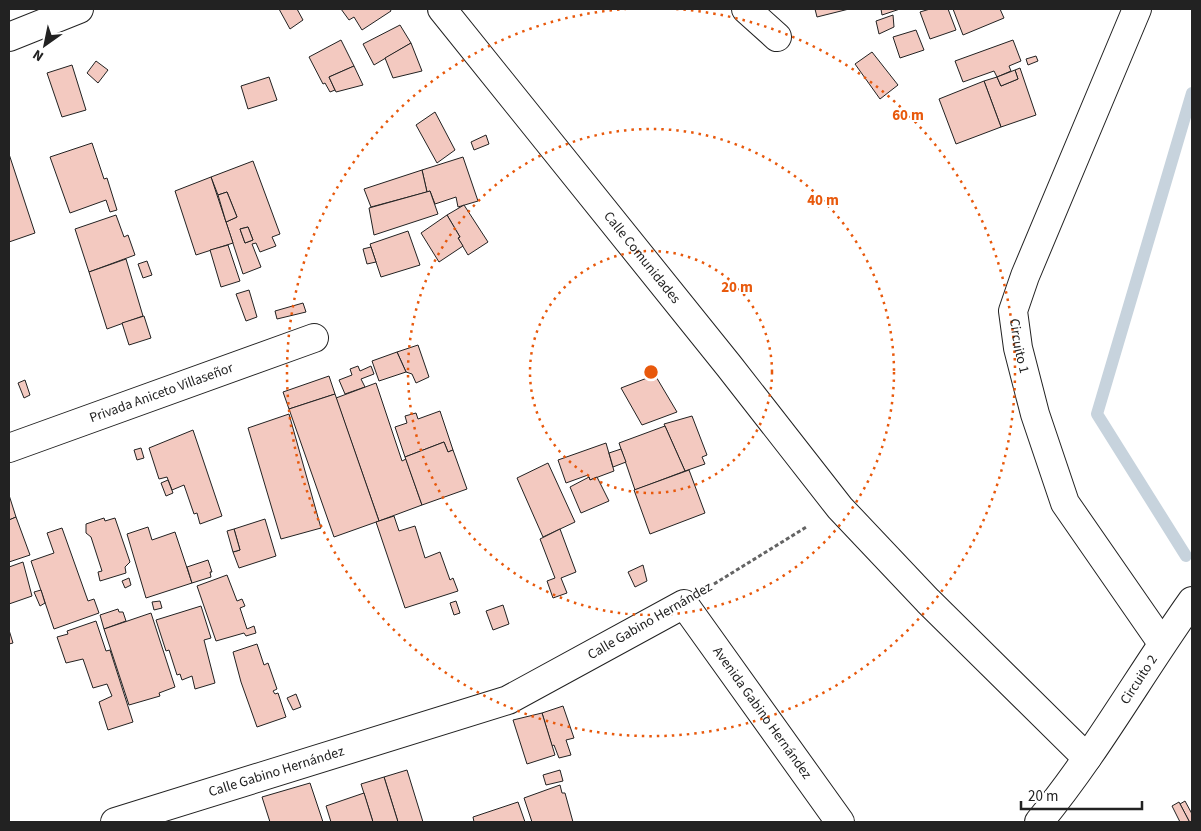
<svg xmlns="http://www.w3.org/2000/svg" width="1201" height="831" font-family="'Source Sans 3',sans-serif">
	<rect width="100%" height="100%" fill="#fff"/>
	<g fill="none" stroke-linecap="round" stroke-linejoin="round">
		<polyline stroke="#c7d3dd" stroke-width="12" points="1186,556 1097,414 1192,93"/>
	</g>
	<g fill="#f3c9c0" stroke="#222" fill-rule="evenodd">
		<polygon points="279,9 297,9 303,20 290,29"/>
		<polygon points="341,9 390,9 391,11 362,30 354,17 349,20"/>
		<polygon points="815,9 849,9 817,17"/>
		<polygon points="881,9 900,9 882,15"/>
		<polygon points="930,9 948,9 956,30 930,39 920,12"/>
		<polygon points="953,9 1000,9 1004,18 963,35"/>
		<polygon points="893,15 894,27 879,34 876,21"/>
		<polygon points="400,25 411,43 374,65 363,44"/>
		<polygon points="916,30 924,50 900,58 893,37"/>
		<polygon points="341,40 354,66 329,77 335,90 330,92 325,83 323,84 309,57"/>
		<polygon points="1013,40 1021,61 1009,66 1011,71 997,77 994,71 963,82 955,61"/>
		<polygon points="411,43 422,71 393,78 385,58"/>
		<polygon points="872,52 898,85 880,99 855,64"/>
		<polygon points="1036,56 1038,61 1028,65 1026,59"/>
		<polygon points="96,61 108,70 98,83 87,73"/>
		<polygon points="72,65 86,110 62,117 47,73"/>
		<polygon points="354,66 363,85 336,92 329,77"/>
		<polygon points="1020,68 1036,115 1001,127 984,81 997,77 1001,86 1018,79 1015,70"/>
		<polygon points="1015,70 1018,79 1001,86 997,77"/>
		<polygon points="269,77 277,100 248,109 241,86"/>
		<polygon points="984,81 1001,127 956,144 939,99"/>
		<polygon points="435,112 455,150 437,163 416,125"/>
		<polygon points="486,135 489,144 474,150 471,142"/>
		<polygon points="92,143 104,179 107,178 117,210 110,212 106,200 70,213 50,157"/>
		<polygon points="9,154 35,233 9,242"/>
		<polygon points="463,157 478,201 458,207 456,197 435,204 430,191 427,192 422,170"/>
		<path d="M253 161 280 234 272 237 276 246 260 252 256 243 252 244 261 267 243 274 226 222 237 217 227 192 218 195 211 177ZM248 227 253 240 245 243 240 229Z"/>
		<polygon points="422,170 427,192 371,207 364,189"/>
		<polygon points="211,177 233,243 196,255 175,191"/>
		<polygon points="430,191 438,214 374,235 369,208"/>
		<polygon points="227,192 237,217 226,222 218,195"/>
		<polygon points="464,205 488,242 468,255 458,238 460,237 447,215"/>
		<polygon points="116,215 124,237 128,235 135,255 89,272 75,229"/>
		<polygon points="447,215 460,237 458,238 463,246 439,262 421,233"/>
		<polygon points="248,227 253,240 245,243 240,229"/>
		<polygon points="408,231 420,265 381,277 370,244"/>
		<polygon points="228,245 240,281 221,287 210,250"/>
		<polygon points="371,247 376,262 367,264 363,249"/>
		<polygon points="126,259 143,316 107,329 89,272"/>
		<polygon points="147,261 152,275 143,278 138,264"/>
		<polygon points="249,290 257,317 246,321 236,294"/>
		<polygon points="303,303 306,312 277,319 275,311"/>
		<polygon points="144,316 151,338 129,345 122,323"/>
		<polygon points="418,345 429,377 416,383 412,374 406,372 397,352"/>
		<polygon points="397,352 406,372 379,381 372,361"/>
		<polygon points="358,366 360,371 371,366 374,374 361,379 365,387 345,394 339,380 352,375 350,369"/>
		<polygon points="655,375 677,412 642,425 621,388"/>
		<polygon points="329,376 335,394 289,409 283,392"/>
		<polygon points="25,380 30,395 24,398 18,383"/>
		<polygon points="376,383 402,461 406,459 422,505 379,521 336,398"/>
		<polygon points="335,394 379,521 334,537 289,409"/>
		<polygon points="440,411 453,450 448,452 444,442 405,457 395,427 407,423 405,416 416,413 418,419"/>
		<polygon points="289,414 321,528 281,539 248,428"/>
		<polygon points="692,416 707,455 702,457 705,464 685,471 664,424"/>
		<polygon points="665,426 685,471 635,490 619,443"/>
		<polygon points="193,430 222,516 200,524 197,513 194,514 184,485 172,490 167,477 159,479 149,448"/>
		<polygon points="444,442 448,452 453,450 467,489 422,505 405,457"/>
		<polygon points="606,443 614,471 590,480 588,475 566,483 558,460"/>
		<polygon points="141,448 144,458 137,460 134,450"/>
		<polygon points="621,449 626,462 613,467 609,453"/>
		<polygon points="548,463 575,522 543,537 517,478"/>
		<polygon points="689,470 705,513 650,534 634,490"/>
		<polygon points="589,477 590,480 597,477 609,501 581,513 570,487"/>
		<polygon points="168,480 173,493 166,496 161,483"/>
		<polygon points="9,495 16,517 9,520"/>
		<polygon points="394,516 399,531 415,526 425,558 440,552 450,580 453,578 458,591 405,608 376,522"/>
		<polygon points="16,517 30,555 9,562 9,520"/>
		<polygon points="104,518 105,521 115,518 130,562 125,567 126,573 100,581 98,572 102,571 91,537 86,533 86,524"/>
		<polygon points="265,519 276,556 239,568 233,552 240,550 234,529"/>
		<polygon points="148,527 152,540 175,532 192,583 146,598 127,534"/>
		<polygon points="62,528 88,601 94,599 99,613 54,629 31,561 54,553 47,533"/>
		<polygon points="234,529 240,550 233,552 227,531"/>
		<polygon points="560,529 576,572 561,578 567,593 553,598 547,581 555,578 540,539"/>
		<polygon points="208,560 212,572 210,572 211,577 192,583 187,567"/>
		<polygon points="23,562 32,596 9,604 9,567"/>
		<polygon points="643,565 647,581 635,587 628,572"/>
		<polygon points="227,575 237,601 242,599 245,606 240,608 247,629 254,626 256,633 246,636 244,633 216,641 197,586"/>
		<polygon points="129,578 131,585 125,588 122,581"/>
		<polygon points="41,590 45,603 40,606 34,592"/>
		<polygon points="160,601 162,608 154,610 152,602"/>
		<polygon points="456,601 460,613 454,615 450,603"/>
		<polygon points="503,605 509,624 493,630 486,611"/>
		<polygon points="201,606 211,638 204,640 215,683 195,689 192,676 182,680 180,674 177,675 169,650 166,651 156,620"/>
		<polygon points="118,609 119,612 123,612 126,621 104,629 100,615"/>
		<polygon points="151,613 175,687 159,693 160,696 129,705 104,629"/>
		<polygon points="96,621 106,651 110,650 133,722 108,730 99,702 112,696 107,684 93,688 83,659 66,663 57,637 68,634 67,631"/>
		<polygon points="9,630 13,643 9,644"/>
		<polygon points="257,644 264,665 268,663 277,689 273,691 275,694 278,693 286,717 257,727 241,682 233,652"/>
		<polygon points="296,694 301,707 293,710 287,698"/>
		<polygon points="563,706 574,738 566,740 571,755 559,758 554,745 552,746 542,713"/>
		<polygon points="542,713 555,755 527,764 513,720"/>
		<polygon points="407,770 423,822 398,822 384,777"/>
		<polygon points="560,770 563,781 546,785 543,775"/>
		<polygon points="384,777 398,822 373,822 361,784"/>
		<polygon points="310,783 323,822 270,822 262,797"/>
		<polygon points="560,785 562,793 565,793 573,822 532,822 524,798"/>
		<polygon points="364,793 373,822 331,822 326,806"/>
		<polygon points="1185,801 1192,814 1192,822 1187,822 1189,821 1180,804"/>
		<polygon points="518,802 525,822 474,822 473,817"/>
		<polygon points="1179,802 1189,821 1188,822 1180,822 1172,806"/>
	</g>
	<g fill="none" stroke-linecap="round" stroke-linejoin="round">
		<g stroke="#222" stroke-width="30">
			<g id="street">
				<path id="s1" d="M442 9 729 366 840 508 928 601 1087 758"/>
				<polyline points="746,9 777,37"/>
				<path id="s2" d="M1137 9 1025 276 1013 311 1018 348 1035 414 1065 503 1162 643"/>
				<polyline points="9,37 79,9"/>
				<path id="s3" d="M9 448 314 338"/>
				<path id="s4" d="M115 822 508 700 684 604 840 822"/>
				<path id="s5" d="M1039 822C1096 753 1140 674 1192 601"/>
			</g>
		</g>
		<polyline stroke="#646464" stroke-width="3" stroke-dasharray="4 2.5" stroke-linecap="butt" points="714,584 808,526"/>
		<use href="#street" stroke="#fff" stroke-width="28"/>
	</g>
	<g fill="none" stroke="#e8590c" stroke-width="2.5" stroke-dasharray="2.5 5">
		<circle cx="651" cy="372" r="121"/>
		<circle cx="651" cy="372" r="243"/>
		<path d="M676 9A364 364 0 1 1 626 9"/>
	</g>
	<g text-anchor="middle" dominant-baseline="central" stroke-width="4" stroke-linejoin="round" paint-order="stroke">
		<g font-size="14" fill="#222" stroke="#fff">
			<text stroke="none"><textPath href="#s1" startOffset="319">Calle Comunidades</textPath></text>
			<text stroke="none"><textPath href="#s2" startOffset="362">Circuito 1</textPath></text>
			<text stroke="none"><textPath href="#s3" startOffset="162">Privada Aniceto Villaseñor</textPath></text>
			<text transform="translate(650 621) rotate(-30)">Calle Gabino Hernández</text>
			<text stroke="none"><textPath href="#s5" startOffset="174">Circuito 2</textPath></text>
			<text stroke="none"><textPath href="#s4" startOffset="746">Avenida Gabino Hernández</textPath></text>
			<text stroke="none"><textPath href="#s4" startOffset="169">Calle Gabino Hernández</textPath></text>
		</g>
	</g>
	<circle cx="651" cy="372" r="8" fill="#e8590c" stroke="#fff" stroke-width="2.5"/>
	<g font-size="15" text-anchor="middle" font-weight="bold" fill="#e8590c" stroke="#fff" stroke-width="4" stroke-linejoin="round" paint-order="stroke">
		<text x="908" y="120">60 m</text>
		<text x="823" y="205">40 m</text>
		<text x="737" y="292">20 m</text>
	</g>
	<rect width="1201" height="831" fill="none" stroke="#222222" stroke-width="20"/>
	<g transform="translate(45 45) rotate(213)" stroke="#ffffff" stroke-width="4" paint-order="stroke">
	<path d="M0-4L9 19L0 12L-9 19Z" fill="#222222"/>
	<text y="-8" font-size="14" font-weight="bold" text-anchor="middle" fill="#222222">N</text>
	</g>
	<path d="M1021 801v8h121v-8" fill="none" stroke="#222222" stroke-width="2.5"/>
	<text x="1028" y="801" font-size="15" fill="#222222" stroke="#ffffff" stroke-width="4" paint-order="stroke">20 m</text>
</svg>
